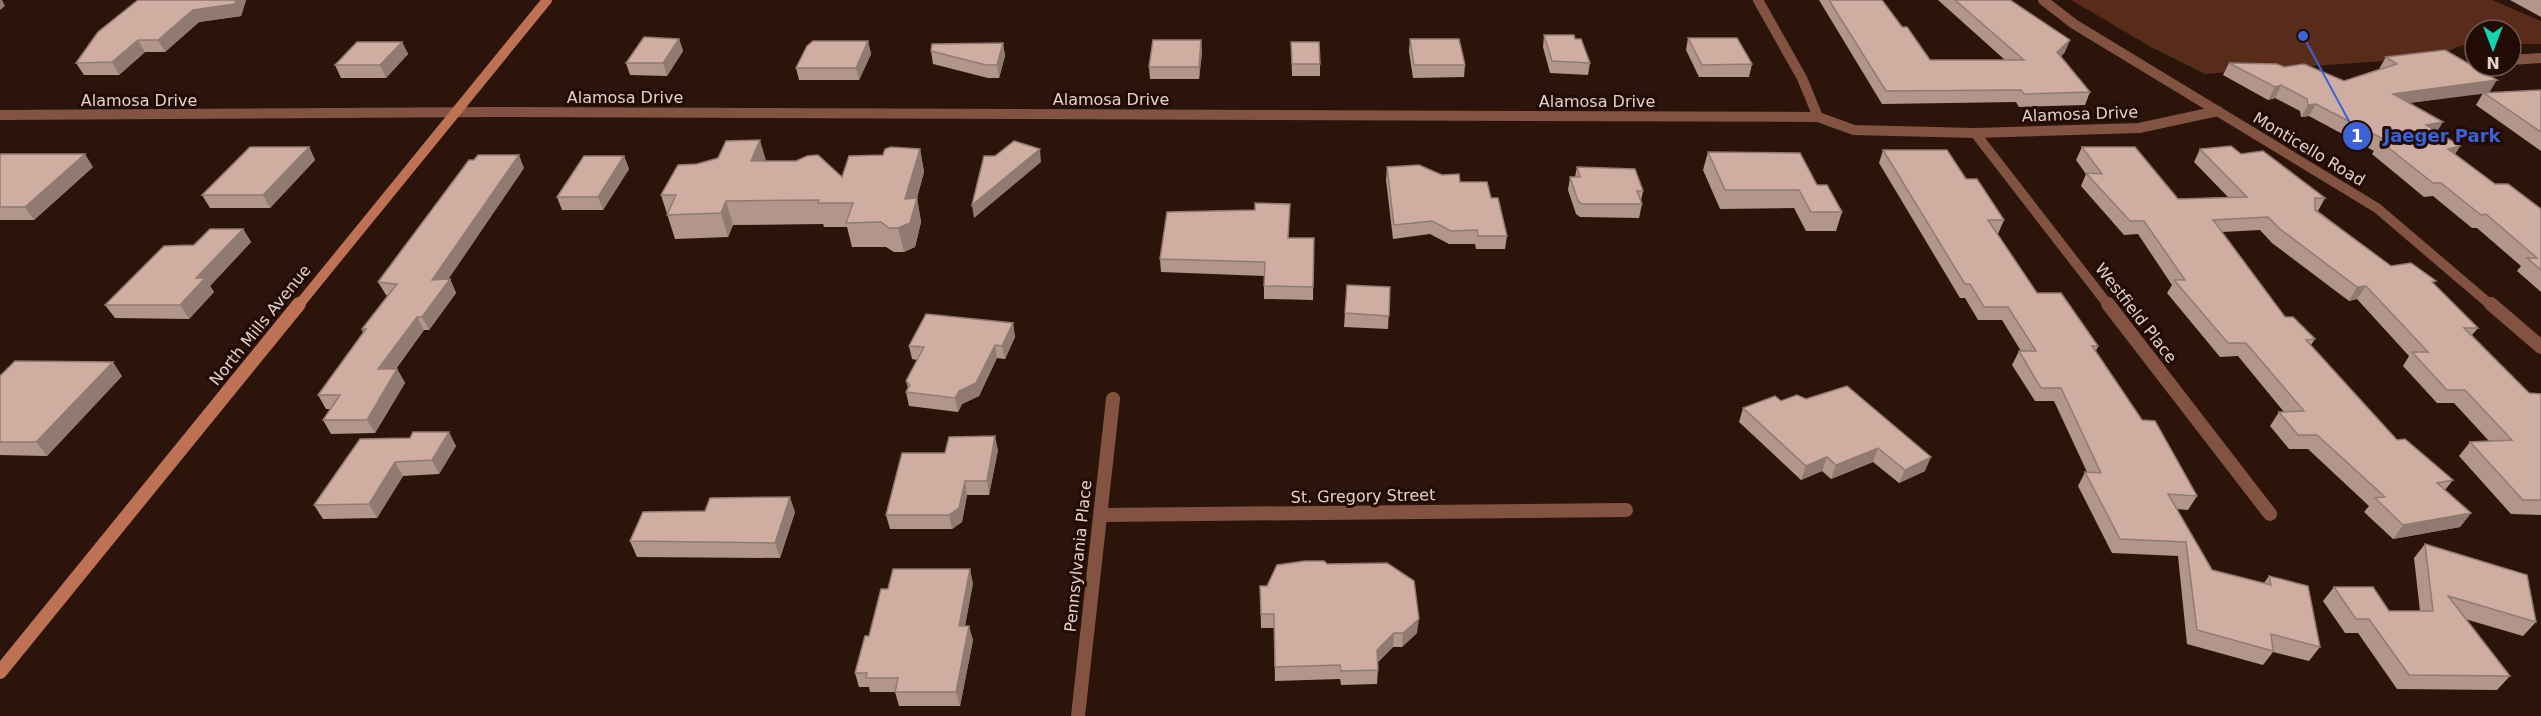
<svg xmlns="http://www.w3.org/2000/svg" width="2541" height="716" font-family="'DejaVu Sans',sans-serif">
	<rect width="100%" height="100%" fill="#2c140b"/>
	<polygon fill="#582b1a" points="2071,0 2492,0 2541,21 2541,44 2511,44 2511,30 2475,30 2475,42 2457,47 2437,57 2205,74 2151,47"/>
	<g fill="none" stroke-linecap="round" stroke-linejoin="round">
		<g stroke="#835341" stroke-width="10">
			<polyline points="1758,0 1802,78 1818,117"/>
			<polyline points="2043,0 2074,24 2377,208 2492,306"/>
			<polyline points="2511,60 2541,58"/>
			<polyline points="0,115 491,112 1818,117 1854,130 1975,133 2139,128 2218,111"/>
			<polyline points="1975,133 2109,306"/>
		</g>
		<g stroke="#835341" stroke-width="14">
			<polyline points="2108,304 2270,514"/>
			<polyline points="2491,304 2541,347"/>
			<polyline points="1101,515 1626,510"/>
			<polyline points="1078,716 1113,399"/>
		</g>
		<polyline stroke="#be7255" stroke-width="10" points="298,306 547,0"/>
		<polyline stroke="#be7255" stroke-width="14" points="0,672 299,304"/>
	</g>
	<g fill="#b2968a">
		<polygon points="138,0 246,0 241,16 199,22 165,52 145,52 119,75 84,75 76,63"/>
		<polygon points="1819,0 1882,0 1902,27 1930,60 2005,60 1938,0 2010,0 2065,52 2061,56 2090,92 2085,105 2019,107 2016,102 1882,104"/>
		<polygon points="2510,0 2541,0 2541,17"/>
		<polygon points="1544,35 1575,39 1590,63 1588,75 1550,73 1543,47"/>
		<polygon points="1688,38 1752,64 1749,77 1699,77 1686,50"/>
		<polygon points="679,39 683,51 667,76 630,75 626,63"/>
		<polygon points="1410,39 1465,65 1464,77 1413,78 1409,51"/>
		<polygon points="1201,40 1202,52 1199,79 1150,79 1149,67"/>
		<polygon points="868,41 871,54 859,80 799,80 796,68"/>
		<polygon points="402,42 408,54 386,78 341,78 335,65"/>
		<polygon points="1291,42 1320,64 1320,76 1292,76"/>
		<polygon points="1003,43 1005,56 999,78 988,78 933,64 931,51"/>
		<polygon points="2386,57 2488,93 2541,90 2541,151 2476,105 2483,93 2409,103 2437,132 2460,146 2455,154 2495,184 2541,209 2541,292 2517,271 2521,266 2477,228 2472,228 2433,196 2424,197 2372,154 2374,151 2309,116 2301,117 2300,111 2275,98 2268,100 2223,75 2229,63 2284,67 2344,81 2379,69"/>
		<polygon points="309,147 315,160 270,208 210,208 202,195"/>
		<polygon points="2082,147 2178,199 2228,197 2194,162 2200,149 2241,154 2325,198 2318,211 2391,266 2434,285 2478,328 2472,335 2529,393 2541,394 2541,515 2511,514 2459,456 2470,442 2489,441 2454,403 2437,403 2403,366 2409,356 2357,299 2349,301 2272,243 2260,230 2222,232 2285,317 2315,339 2311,345 2397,440 2453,480 2445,490 2471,513 2460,527 2393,539 2364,512 2369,506 2308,449 2289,449 2270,426 2279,412 2284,412 2238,356 2220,357 2167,293 2172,285 2138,234 2124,235 2081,186 2086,174 2076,160"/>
		<polygon points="920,149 924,172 917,198 921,222 915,247 904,252 894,252 886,247 852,247 847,227 824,227 823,224 733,225 728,237 675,239 661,195 766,161 842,177 883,155"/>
		<polygon points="1883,150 1966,179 2004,220 1998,234 1997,234 2037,293 2098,346 2096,351 2142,420 2197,496 2188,510 2177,509 2212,570 2264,583 2269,576 2320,647 2309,661 2273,652 2263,665 2187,644 2178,556 2112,553 2078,486 2085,472 2087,472 2054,401 2035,401 2012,365 2019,351 2021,351 2002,320 1978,320 1965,298 1960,298 1879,163"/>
		<polygon points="1708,152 1817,185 1842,212 1836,231 1806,231 1794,208 1720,209 1703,170"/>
		<polygon points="0,154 93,167 34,220 0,220"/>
		<polygon points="624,156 629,169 603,210 562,210 557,197"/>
		<polygon points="1387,167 1460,182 1491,198 1507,236 1505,249 1476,249 1475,244 1449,244 1430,234 1393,239 1386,180"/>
		<polygon points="1577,167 1643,191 1641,201 1642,204 1639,218 1580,217 1576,214 1568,190 1570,177 1575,177"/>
		<polygon points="524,168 448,279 450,279 456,293 429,330 424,330 396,369 397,369 405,383 375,433 331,434 323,420 331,409 326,409 318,395 363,333 362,329 388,296 386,295 378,282"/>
		<polygon points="243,229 251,242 210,286 214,292 189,319 115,318 105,305 194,245"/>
		<polygon points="1289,238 1314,238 1313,300 1264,299 1264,276 1161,272 1160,259"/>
		<polygon points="1390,287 1388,329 1344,327 1345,313"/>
		<polygon points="1013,323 1015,337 1005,359 997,358 979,396 962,404 958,412 909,406 906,392 908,388 906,381 917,360 912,359 909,346"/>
		<polygon points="0,376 122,376 47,456 0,455"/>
		<polygon points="1797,395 1925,471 1899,483 1873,462 1831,479 1822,471 1801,480 1739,422 1743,408 1781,401"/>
		<polygon points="360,439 456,446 439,474 403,476 377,518 323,519 314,505"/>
		<polygon points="998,450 989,495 967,495 962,522 952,529 890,529 886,515"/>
		<polygon points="795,512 780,558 637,557 630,541"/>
		<polygon points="2425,544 2536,622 2523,636 2465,619 2510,676 2497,690 2397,689 2358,633 2345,633 2323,601 2334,587 2389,611 2420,611 2414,558"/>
		<polygon points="1327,564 1417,633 1402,647 1393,647 1378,662 1378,670 1377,684 1341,685 1340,679 1275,681 1274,628 1261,628 1260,586 1267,586"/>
		<polygon points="973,583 965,626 973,640 960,706 899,706 895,692 870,692 869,687 859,687 855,673 869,636"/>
	</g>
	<g fill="#917a71">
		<polygon points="0,0 2,0 5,6 0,10"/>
		<polygon points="236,0 246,0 241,16 199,22 165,52 158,40 193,10"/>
		<polygon points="679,39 683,51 667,76 663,63"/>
		<polygon points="138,40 145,52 119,75 112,62"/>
		<polygon points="1201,40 1202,52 1199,79 1199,67"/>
		<polygon points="2070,40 2065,52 2052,65 2057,52"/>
		<polygon points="868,41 871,54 859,80 856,68"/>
		<polygon points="402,42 408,54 386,78 380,65"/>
		<polygon points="1003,43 1005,56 999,78 997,65"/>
		<polygon points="2497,80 2489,93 2385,106 2393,94"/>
		<polygon points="2281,85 2275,98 2268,100 2275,87"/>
		<polygon points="2316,104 2309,116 2301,117 2308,105"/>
		<polygon points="2443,122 2435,135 2426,125"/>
		<polygon points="760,140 767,164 751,161"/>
		<polygon points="2460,146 2452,159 2448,149"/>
		<polygon points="309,147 315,160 270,208 263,195"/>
		<polygon points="920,149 924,172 910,223 905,199"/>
		<polygon points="1040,149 1041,162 974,218 972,205"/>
		<polygon points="85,154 93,167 34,220 25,207"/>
		<polygon points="519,155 524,168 439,293 432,280"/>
		<polygon points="624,156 629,169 603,210 598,197"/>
		<polygon points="917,198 921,222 915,247 904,252 898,228"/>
		<polygon points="726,201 733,225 728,237 721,213"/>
		<polygon points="243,229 251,242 210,286 214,292 189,319 180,305 196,278"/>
		<polygon points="450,279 456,293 429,330 422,317"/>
		<polygon points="2366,286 2357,299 2349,301 2357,287"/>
		<polygon points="417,317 424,330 385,383 378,369"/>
		<polygon points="1013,323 1015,337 1005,359 1002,346"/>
		<polygon points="995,345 997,358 979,396 962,404 958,412 955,398 959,391"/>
		<polygon points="113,362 122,376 47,456 36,442"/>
		<polygon points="397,369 405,383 375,433 367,420"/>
		<polygon points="449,432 456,446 439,474 432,460"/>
		<polygon points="995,436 998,450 989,495 987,481"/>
		<polygon points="1878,448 1873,462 1831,479 1836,465"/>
		<polygon points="1827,457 1822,471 1801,480 1806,466"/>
		<polygon points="1931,457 1925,471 1899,483 1905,470"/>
		<polygon points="395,462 403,476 377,518 369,504"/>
		<polygon points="965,481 967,495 962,522 952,529 949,515"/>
		<polygon points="790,497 795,512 780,558 775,543"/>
		<polygon points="2471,513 2460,527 2393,539 2403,525"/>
		<polygon points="970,569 973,583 962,640 959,626"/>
		<polygon points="1419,619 1417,633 1402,647 1403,633"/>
		<polygon points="969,626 973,640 960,706 956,692"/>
		<polygon points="1394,633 1393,647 1376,664 1377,650"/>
	</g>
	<g fill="#cfaea1" stroke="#917a71" stroke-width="1.5">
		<polygon points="138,0 236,0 235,4 193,10 158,40 138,40 112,62 76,63 98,32"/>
		<polygon points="1829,0 1882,0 1902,27 1907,27 1930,60 2024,60 1955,0 2010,0 2070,40 2057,52 2090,92 2024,94 2021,90 1886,91"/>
		<polygon points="1544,35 1574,35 1575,39 1581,39 1590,63 1552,61"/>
		<polygon points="644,37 679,39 663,63 626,63"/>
		<polygon points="1688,38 1737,38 1752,64 1702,65"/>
		<polygon points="1410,39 1459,39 1465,65 1414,65"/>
		<polygon points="1153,40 1201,40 1199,67 1149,67"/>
		<polygon points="813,41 868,41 856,68 796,68 807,46"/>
		<polygon points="357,42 402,42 380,65 335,65"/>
		<polygon points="1291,42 1319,42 1320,64 1292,64"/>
		<polygon points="1003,43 997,65 986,65 931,51 932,44"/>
		<polygon points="2445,50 2497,80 2393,94 2443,122 2426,125 2460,146 2448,149 2495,184 2508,184 2541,209 2541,270 2527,258 2537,258 2486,214 2481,215 2441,183 2433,183 2380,141 2385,140 2316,104 2308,105 2307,99 2281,85 2275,87 2229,63 2277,64 2284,67 2304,64 2344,81 2397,64 2386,57"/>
		<polygon points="2541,90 2541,132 2484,93"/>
		<polygon points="760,140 751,161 796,161 807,156 818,155 842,177 849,156 883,155 885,149 891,147 920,149 905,199 917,198 910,223 898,228 889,228 881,222 846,223 853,203 818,203 819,200 726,201 721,213 667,215 676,195 661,195 678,165 697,164 718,158 726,141"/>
		<polygon points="1014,141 1040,149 972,205 984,156 995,156"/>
		<polygon points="2231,146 2241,154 2263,151 2325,198 2315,198 2315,210 2391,266 2411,263 2436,281 2432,282 2478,328 2464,328 2529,393 2541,394 2541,500 2523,500 2470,442 2512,440 2465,390 2447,390 2412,352 2428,352 2366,286 2357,287 2280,229 2268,217 2213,220 2285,317 2293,317 2315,339 2306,340 2397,440 2405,439 2453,480 2437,483 2471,513 2403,525 2375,498 2385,497 2317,435 2298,435 2279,412 2304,411 2246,343 2228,343 2174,280 2185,280 2144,221 2130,221 2086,173 2102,174 2082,147 2135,147 2178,199 2247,197 2200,149"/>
		<polygon points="250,147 309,147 263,195 202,195"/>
		<polygon points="1883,150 1947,150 1966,179 1977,179 2004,220 1988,220 2037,293 2061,293 2098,346 2092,346 2142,420 2155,421 2197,496 2168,494 2212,570 2271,585 2269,576 2308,586 2320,647 2271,634 2273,651 2197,630 2186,542 2120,539 2085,472 2101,473 2061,388 2041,388 2019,351 2036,351 2008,307 1984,307 1970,284 1965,284"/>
		<polygon points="1708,152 1800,153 1817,185 1827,185 1842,212 1811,212 1799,190 1725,190"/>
		<polygon points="0,154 85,154 25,207 0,207"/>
		<polygon points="478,155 519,155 432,280 450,279 422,317 417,317 378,369 397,369 367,420 323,420 340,395 318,395 366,329 362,329 397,284 378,282 469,160 474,160"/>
		<polygon points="584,156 624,156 598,197 557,197"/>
		<polygon points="1419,165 1442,175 1459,174 1460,182 1487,182 1491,198 1498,198 1507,236 1478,236 1477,230 1451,231 1432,221 1394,225 1387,167"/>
		<polygon points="1577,167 1635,169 1643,191 1637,191 1642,204 1582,204 1578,201 1570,177 1580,177"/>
		<polygon points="1255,203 1290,204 1288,238 1314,238 1313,287 1264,286 1265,262 1160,259 1167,212 1255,210"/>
		<polygon points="210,229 243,229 196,278 205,278 180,305 105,305 164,246 194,245"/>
		<polygon points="1347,285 1390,287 1389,316 1345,313"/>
		<polygon points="926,314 1013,323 1002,346 995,345 976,383 959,391 955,398 906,392 910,385 906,381 924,347 909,346"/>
		<polygon points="15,361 113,362 36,442 0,442 0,376"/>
		<polygon points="1847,386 1931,457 1905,470 1878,448 1836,465 1827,457 1806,466 1743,408 1775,396 1781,401 1797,395 1806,399"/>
		<polygon points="413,432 449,432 432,460 395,462 369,504 314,505 360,439 410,438"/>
		<polygon points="995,436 987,481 965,481 959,508 949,515 886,515 902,453 945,453 949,437"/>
		<polygon points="790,497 775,543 630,541 643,512 705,511 710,498"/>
		<polygon points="2425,544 2527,575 2536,622 2448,596 2510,676 2409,675 2369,619 2356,619 2334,587 2373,587 2389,611 2433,611"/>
		<polygon points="1305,561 1324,561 1327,564 1387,563 1414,581 1419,619 1403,633 1394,633 1377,650 1378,670 1341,671 1340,665 1275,667 1274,614 1261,614 1260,586 1267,586 1277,565"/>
		<polygon points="893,569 970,569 959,626 969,626 956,692 895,692 898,678 866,678 867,673 855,673 865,636 869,636 881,589 888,589"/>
	</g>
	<g text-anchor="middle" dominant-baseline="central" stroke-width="6" stroke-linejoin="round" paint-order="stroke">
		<g font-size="16" fill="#e2d1cb" stroke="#220b04">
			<text x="625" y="97">Alamosa Drive</text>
			<text x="1111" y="99">Alamosa Drive</text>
			<text x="139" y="100">Alamosa Drive</text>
			<text x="1597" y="101">Alamosa Drive</text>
			<text transform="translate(2080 114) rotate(-2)">Alamosa Drive</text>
			<text transform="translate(2309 149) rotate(31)">Monticello Road</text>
			<text transform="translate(2136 313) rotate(52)">Westfield Place</text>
			<text transform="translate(260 325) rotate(-51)">North Mills Avenue</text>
			<text transform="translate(1363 496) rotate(-1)">St. Gregory Street</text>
			<text transform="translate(1078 556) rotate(-84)">Pennsylvania Place</text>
		</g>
	</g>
	<path fill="none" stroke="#3b62d6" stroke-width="2" d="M2303 36L2357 136"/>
	<g fill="#3b62d6" stroke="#220b04" stroke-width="2">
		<circle cx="2303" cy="36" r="6"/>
		<circle cx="2357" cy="136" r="15"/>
	</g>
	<g font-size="18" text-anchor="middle" font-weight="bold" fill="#fff">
		<text x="2357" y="142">1</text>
	</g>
	<g font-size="18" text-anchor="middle" font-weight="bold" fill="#3b62d6" stroke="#220b04" stroke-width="6" stroke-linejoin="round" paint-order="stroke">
		<text x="2442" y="142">Jaeger Park</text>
	</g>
	<g transform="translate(2493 48) rotate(180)"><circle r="28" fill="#220b04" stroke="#6f5a54" stroke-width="1.5"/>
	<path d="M0-4.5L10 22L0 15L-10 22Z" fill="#11d5b4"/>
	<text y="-9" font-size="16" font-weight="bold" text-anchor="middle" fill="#e2d1cb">N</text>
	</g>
</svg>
